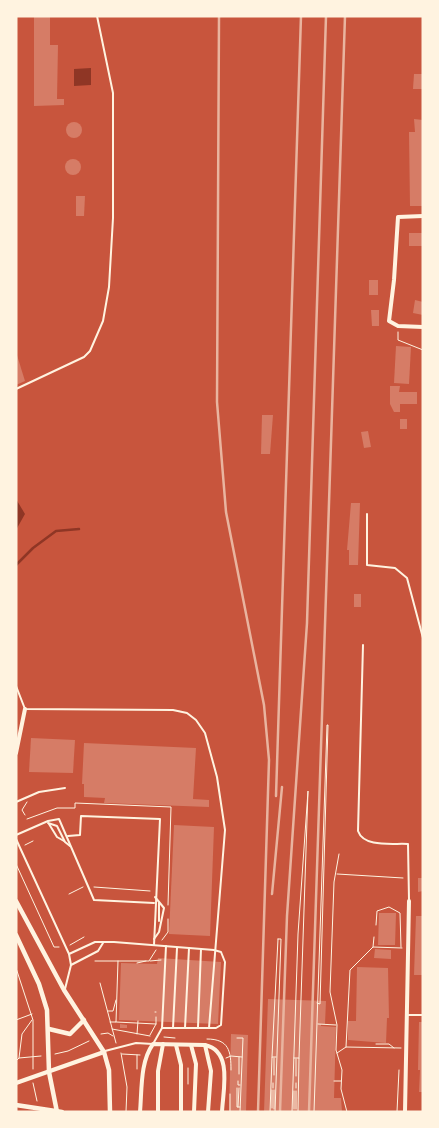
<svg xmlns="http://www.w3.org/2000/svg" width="439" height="1128" font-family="'Source Serif 4',serif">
	<rect width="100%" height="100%" fill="#c8553d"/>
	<g fill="#8f3625">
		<polygon points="91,68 91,85 74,86 74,69"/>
		<polygon points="16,499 25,514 16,530"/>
	</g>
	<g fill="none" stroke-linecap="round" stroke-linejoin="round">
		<polyline stroke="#8f3625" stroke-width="2.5" points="16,565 33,548 56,531 79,529"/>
	</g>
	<g fill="#d67c66">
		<polygon points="34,16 50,16 50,45 58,45 57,99 64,99 64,105 34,106"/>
		<polygon points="414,74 423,74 423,89 413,89"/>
		<polygon points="414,119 423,120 423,206 410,206 409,132 415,132"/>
		<circle cx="74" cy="130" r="8"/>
		<circle cx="73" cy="167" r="8"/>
		<polygon points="76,196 85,196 84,216 76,216"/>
		<rect x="409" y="233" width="14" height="13"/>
		<rect x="369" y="280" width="9" height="15"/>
		<polygon points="415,300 423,302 423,315 413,313"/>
		<polygon points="371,310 379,310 379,326 372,326"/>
		<polygon points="396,346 411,347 409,384 394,383"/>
		<polygon points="16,352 25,381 16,385"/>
		<polygon points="390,386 400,386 399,392 417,392 417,404 400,404 400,412 394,412 390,404"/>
		<polygon points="262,415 273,415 270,454 261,454"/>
		<rect x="400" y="419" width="7" height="10"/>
		<polygon points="368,431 371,447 364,448 361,432"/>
		<polygon points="351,503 360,503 358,565 349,565 349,550 347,550"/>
		<rect x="354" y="594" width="7" height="13"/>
		<polygon points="31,738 75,740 73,773 29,772"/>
		<polygon points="84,743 196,748 193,799 209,800 209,807 104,803 105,798 84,797 84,784 82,784"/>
		<polygon points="174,825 214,827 210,936 169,934"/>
		<polygon points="418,878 423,878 423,891 418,892"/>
		<polygon points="379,913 396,913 395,945 378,945"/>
		<polygon points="416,916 423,916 423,975 414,975"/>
		<polygon points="375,949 391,950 391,959 374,958"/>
		<polygon points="158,958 221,962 218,1024 119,1020 121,963 157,964"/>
		<polygon points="357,967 388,968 389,1018 387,1018 386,1043 348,1040 348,1021 356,1021"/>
		<polygon points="268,999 326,1001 325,1024 321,1024 321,1026 336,1027 334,1098 341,1098 342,1112 264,1112"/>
		<polygon points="419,1022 423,1022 423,1092 419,1092 420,1070 418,1070"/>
		<polygon points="120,1024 127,1025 127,1028 120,1028"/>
		<polygon points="231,1034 248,1035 246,1112 229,1112"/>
	</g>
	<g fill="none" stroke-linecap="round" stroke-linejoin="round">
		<g stroke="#fff3e0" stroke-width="1">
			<polyline points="398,332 398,340 423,350"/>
			<polyline points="25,815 22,810 27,802"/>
			<polyline points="27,819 57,808 75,808 75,803 171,807 168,905"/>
			<polyline points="25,845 33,841"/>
			<polyline points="339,854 334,882 330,992 337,1025 336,1050 342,1070 341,1089 347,1112"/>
			<polyline points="16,864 54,947 59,947"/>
			<polyline points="337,874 403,878"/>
			<polyline points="94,887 150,891"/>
			<polyline points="69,894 83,887"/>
			<polyline points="376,925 377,911 389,907 400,913 401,947"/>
			<polyline points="162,940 168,932 168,919"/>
			<polyline points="70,945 84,937"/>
			<polyline points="373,947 374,937"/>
			<polyline points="95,961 149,961 156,950"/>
			<polyline points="150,961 161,960"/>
			<polyline points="137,963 146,961"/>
			<polyline points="16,968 33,1020 33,1069"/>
			<polyline points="100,983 116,1043"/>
			<polyline points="108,1011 113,1011 116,1000"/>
			<polyline points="155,1012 156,1012"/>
			<polyline points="16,1020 32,1014"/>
			<polyline points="110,1022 116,1022 118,961"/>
			<polyline points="116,1022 156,1024"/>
			<polyline points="318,1024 336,1025"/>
			<polyline points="112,1029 150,1036"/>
			<polyline points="101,1034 108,1033 113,1036"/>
			<polyline points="137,1034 138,1021"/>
			<polyline points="150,1035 156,1024 156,1017"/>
			<polyline points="164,1037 175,1038"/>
			<polyline points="237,1038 243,1038 240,1112"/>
			<path d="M207 1039C229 1039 231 1051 231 1070"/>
			<polyline points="376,1044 389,1044 394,1048"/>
			<polyline points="346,1047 350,970 373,947 402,948"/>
			<polyline points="121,1053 127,1087 126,1112"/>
			<polyline points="337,1053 346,1047 401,1048"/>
			<polyline points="55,1054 68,1051 89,1041"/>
			<polyline points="122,1054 140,1055"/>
			<polyline points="272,1057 278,939"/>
			<polyline points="19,1058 22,1034 32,1020"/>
			<polyline points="226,1058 231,1056 242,1057"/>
			<polyline points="294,1058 299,1058 298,1112"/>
			<polyline points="16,1061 19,1058 41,1056"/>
			<polyline points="188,1068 188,1084"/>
			<polyline points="137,1069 137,1055"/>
			<polyline points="239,1074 239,1057"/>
			<polyline points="274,1075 274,1058"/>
			<polyline points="296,1076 296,1059"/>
			<polyline points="238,1081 238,1085 240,1085"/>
			<polyline points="334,1081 341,1081"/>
			<polyline points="33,1083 37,1101"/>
			<polyline points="237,1088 237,1107 240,1107"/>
			<polyline points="273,1088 273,1083"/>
			<polyline points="296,1088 296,1083"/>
			<polyline points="238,1107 239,1088"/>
			<polyline points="272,1108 272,1090"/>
			<polyline points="274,1109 274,1090"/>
			<polyline points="294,1109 294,1091"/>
			<polyline points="296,1109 296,1091"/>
			<polyline points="230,1112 230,1094"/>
			<polyline points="270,1112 272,1057 276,1057"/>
			<polyline points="275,1112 281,939 278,939"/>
			<polyline points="292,1112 298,934 308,791 299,1058"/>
			<polyline points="314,1112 327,725 328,725 320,1004 317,1003"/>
			<polyline points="397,1112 399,1070"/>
		</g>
		<g stroke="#fff3e0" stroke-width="2">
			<polyline points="16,389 84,357 90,351 103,321 109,287 113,218 113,93 97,16"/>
			<polyline points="367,514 367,565 395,568 407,578 423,638"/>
			<path d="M363 645 358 831C364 848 393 843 408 844L409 900"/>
			<polyline points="16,686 25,709 173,710 187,713 196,720 205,733 217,777 225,830 209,1028"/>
			<polyline points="16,802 39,792 65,788"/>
			<polyline points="48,823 57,826 65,842 70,846"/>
			<polyline points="49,824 57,837 64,841"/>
			<polyline points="16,835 48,821 59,819 94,900 154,903"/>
			<polyline points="68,836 80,835 81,816 160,819 154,945"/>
			<polyline points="16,839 69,954 71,965 65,989"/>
			<polyline points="159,903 159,921"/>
			<polyline points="154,939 159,932 164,908 155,897"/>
			<polyline points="69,954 95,942 114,942 214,950 221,952 225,962 221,1025 216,1028 162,1028"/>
			<polyline points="71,965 98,951 103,943"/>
			<polyline points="408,1015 423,1015"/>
			<polyline points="198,1027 201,949"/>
			<polyline points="173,1028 177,948"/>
			<polyline points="185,1028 189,948"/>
			<polyline points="105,1051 136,1043 153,1044 162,1028 166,946"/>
		</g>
		<g stroke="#fff3e0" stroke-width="4">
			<polyline points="423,216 398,217 394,280 389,321 398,326 423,327"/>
			<polyline points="16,753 25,709"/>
			<polyline points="176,1045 181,1065 181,1112"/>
			<polyline points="191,1045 196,1064 194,1112"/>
			<polyline points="205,1045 211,1071 208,1112"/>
			<path d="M140 1112C142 1089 140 1062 153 1044L205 1045C233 1051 223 1090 222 1112"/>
			<polyline points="158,1112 158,1071 163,1044"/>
			<polyline points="405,1112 409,901"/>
		</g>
		<g stroke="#fff3e0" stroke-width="4.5">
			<polyline points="16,901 64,990 104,1052 109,1070 110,1112"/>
			<polyline points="16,935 39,984 47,1010 49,1072 57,1112"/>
			<polyline points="49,1029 70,1034 84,1020"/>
			<polyline points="16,1083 104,1052"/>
			<polyline points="16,1105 62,1112"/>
		</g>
		<g stroke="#e9b49f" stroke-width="2.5">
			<polyline points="219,16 217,402 226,512 264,705 269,760 258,1112"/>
			<polyline points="276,796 301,16"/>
			<polyline points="272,894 282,787"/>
			<polyline points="280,1112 287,916 307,623 326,16"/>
			<polyline points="309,1112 345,16"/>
		</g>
	</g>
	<rect width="439" height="1128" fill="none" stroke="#fff3e0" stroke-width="35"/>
</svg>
